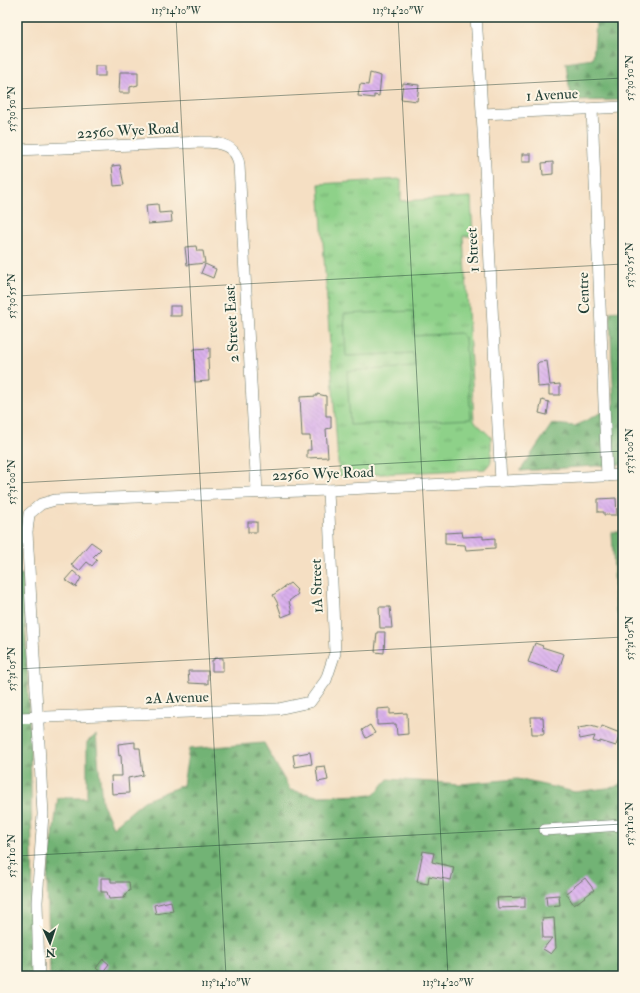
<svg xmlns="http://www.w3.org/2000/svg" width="640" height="993" font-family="'IM FELL Double Pica',serif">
	<defs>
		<pattern id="grass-tufts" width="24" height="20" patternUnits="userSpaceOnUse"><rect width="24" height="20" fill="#8ed189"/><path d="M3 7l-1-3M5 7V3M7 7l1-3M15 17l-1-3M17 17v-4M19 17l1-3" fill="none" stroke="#73ab71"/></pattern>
		<pattern id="forest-firs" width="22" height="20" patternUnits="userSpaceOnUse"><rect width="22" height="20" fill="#72b375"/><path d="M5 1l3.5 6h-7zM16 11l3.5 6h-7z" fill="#5d9361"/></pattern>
		<pattern id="building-back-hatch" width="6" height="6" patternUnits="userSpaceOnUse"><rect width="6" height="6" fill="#dab0ed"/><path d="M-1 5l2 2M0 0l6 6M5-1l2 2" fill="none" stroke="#b090c1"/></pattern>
	</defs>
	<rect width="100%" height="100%" fill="#fcf5e5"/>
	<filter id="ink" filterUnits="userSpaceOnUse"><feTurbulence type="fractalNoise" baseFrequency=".025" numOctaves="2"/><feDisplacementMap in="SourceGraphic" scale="8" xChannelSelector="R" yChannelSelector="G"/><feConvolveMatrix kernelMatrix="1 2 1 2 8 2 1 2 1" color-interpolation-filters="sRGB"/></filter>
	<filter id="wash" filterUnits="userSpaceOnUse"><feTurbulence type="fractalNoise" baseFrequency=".012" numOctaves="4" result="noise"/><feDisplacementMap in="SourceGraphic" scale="16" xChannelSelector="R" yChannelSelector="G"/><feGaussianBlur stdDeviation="0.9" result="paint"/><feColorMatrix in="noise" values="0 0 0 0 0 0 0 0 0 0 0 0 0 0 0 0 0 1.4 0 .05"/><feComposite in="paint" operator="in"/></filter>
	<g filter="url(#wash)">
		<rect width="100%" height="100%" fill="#f5dfc3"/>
		<polygon fill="url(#grass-tufts)" stroke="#56875e" points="401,179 401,201 471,197 473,236 464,236 474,421 491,437 491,462 485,469 339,476 319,184"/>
		<g fill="url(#forest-firs)" stroke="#487854">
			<polygon points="591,17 623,17 623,100 571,101 566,63 593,59 596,23"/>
			<polygon points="623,310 623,464 520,471 552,424 575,426 614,406 610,312"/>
			<polygon points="612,532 623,532 623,621 616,612"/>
			<polygon points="23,574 30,733 34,976 17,976 17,575"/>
			<polygon points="96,735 102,802 113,827 144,801 183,785 189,749 264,743 290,790 317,796 374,795 388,779 460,784 517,779 575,792 615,787 623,782 623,976 50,976 47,881 58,798 87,798 87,742"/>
		</g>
		<polygon fill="#8ed189" stroke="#56875e" points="413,311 414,336 460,333 465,338 471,419 350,425 347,371 416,367 413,353 346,356 344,314"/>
		<g id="blocks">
			<g fill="url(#building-back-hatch)">
				<rect x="95" y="66" width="10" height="10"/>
				<polygon points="120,72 138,72 138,85 130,87 130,93 119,93"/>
				<polygon points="370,73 381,76 379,96 374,95 374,98 358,96 360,84 368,85"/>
				<polygon points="403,83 419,85 417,101 401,99"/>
				<rect x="522" y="154" width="9" height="8"/>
				<polygon points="553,162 553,174 543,175 542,163"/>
				<polygon points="120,165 124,185 114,186 112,166"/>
				<polygon points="158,204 159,213 171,212 172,222 148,224 146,205"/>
				<polygon points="196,246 197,251 203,251 205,263 187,265 185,247"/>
				<polygon points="205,264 216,269 213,278 201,273"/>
				<rect x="170" y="306" width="11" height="10"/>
				<polygon points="210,348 210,358 208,358 209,381 195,382 194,349"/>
				<polygon points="547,361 550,385 560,384 560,395 549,395 549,386 538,387 537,364 539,362"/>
				<polygon points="317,394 326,396 326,416 331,416 331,428 326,429 328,457 307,458 307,450 311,450 310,436 302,436 300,397 317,396"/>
				<polygon points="542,400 549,402 547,415 539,413"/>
				<polygon points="616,498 617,515 604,515 604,512 598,512 598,499"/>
				<rect x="248" y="522" width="9" height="10"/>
				<polygon points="462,532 463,537 483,536 483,539 495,538 495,548 466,550 465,545 445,544 445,533"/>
				<polygon points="91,542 101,549 93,557 97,560 92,566 87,562 79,571 71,565"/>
				<polygon points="73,571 81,578 76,587 65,580"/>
				<polygon points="290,583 297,590 296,591 298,594 289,601 292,613 282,617 277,602 273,595"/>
				<polygon points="379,607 390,607 392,628 380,628"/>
				<polygon points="377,632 385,632 384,653 375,652"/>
				<polygon points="535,643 543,646 542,647 564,654 558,672 528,662"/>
				<polygon points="214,658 223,658 223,671 212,671 212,660 214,660"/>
				<polygon points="188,671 208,671 208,684 189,683"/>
				<polygon points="390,708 390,714 407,713 408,734 397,735 396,724 377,725 377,709"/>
				<polygon points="531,717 543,717 544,734 532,734"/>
				<polygon points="370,725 375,733 366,738 362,730"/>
				<polygon points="591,726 601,729 602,726 620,733 616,746 600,741 600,743 593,741 595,736 580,739 578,728"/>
				<polygon points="135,742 135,748 140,748 143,775 128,778 129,793 112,794 111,776 122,776 121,755 119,756 118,744"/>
				<polygon points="310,752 312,764 295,767 293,755"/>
				<polygon points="325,766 328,780 318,782 316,767"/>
				<polygon points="423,851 434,853 432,862 454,867 451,880 429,876 428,884 417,882"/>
				<polygon points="101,878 111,878 111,882 129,882 130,891 127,892 124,898 109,899 107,892 101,892"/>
				<polygon points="585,878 594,890 574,905 566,893"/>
				<polygon points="559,895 560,905 547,906 546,896"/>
				<polygon points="525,897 525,907 498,908 497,898"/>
				<polygon points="171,901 173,911 156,914 154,905"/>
				<polygon points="554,918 556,948 551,954 543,949 552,938 543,938 542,919"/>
				<polygon points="103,959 109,964 102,973 96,968"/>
			</g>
		</g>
	</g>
	<g filter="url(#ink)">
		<use href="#blocks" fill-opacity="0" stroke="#6a7666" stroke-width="1"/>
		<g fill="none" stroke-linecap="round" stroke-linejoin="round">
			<g stroke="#6a7666" stroke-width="12">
				<g id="minor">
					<path d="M476 17C487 171 492 326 501 481"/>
					<polyline points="592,109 607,476"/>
					<polyline points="483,114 623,107"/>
					<path d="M17 150 202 142C219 142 237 145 239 165L257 492"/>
					<polyline points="17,718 278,709 310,702 326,680 335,653 328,490"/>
					<polyline points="545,830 623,825"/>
					<polyline points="39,976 37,902 43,814 27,532 29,514 41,504 55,500 328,490 623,475"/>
				</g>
			</g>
			<use href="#minor" stroke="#fff" stroke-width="11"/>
		</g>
	</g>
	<path fill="none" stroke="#1f3d34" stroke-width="1" stroke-opacity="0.45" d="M176 17 226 976M398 17 448 976M621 17 623 62M17 109 623 78M17 296 623 264M17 483 623 451M17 669 623 637M17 856 623 824"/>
	<g text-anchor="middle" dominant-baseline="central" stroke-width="4" stroke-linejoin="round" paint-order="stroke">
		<g font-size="15" fill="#1f3d34" stroke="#fcf5e5">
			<text transform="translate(552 95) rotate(-3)">1 Avenue</text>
			<text transform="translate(128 131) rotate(-3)">22560 Wye Road</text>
			<text transform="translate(473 250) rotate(-93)">1 Street</text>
			<text transform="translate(584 293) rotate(-92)">Centre</text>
			<text transform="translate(232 324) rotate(-93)">2 Street East</text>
			<text transform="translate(323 474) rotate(-2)">22560 Wye Road</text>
			<text transform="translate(317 586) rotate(-92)">1A Street</text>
			<text transform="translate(177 698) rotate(-2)">2A Avenue</text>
		</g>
	</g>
	<rect width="640" height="993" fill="none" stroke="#fcf5e5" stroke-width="44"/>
	<g transform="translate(50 943) rotate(177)" stroke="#fcf5e5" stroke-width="3" paint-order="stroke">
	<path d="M0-3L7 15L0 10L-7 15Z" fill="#1f3d34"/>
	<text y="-6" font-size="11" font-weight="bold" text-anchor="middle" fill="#1f3d34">N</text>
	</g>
	<rect x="22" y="22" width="596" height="949" fill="none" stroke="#1f3d34" stroke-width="1.5"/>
	<g font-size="10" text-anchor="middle" fill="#1f3d34">
		<text x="176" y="14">113°14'10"W</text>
		<text x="398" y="14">113°14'20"W</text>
		<text transform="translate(629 78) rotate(-90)" y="4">53°30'50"N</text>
		<text transform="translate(11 109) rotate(-90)" y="4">53°30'50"N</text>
		<text transform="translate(629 265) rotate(-90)" y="4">53°30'55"N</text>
		<text transform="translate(11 296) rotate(-90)" y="4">53°30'55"N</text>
		<text transform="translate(629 451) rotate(-90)" y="4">53°31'00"N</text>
		<text transform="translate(11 482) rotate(-90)" y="4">53°31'00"N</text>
		<text transform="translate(629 638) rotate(-90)" y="4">53°31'05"N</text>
		<text transform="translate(11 669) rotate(-90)" y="4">53°31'05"N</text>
		<text transform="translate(629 824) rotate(-90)" y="4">53°31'10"N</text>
		<text transform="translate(11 856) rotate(-90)" y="4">53°31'10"N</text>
		<text x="226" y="986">113°14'10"W</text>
		<text x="448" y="986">113°14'20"W</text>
	</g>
</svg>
